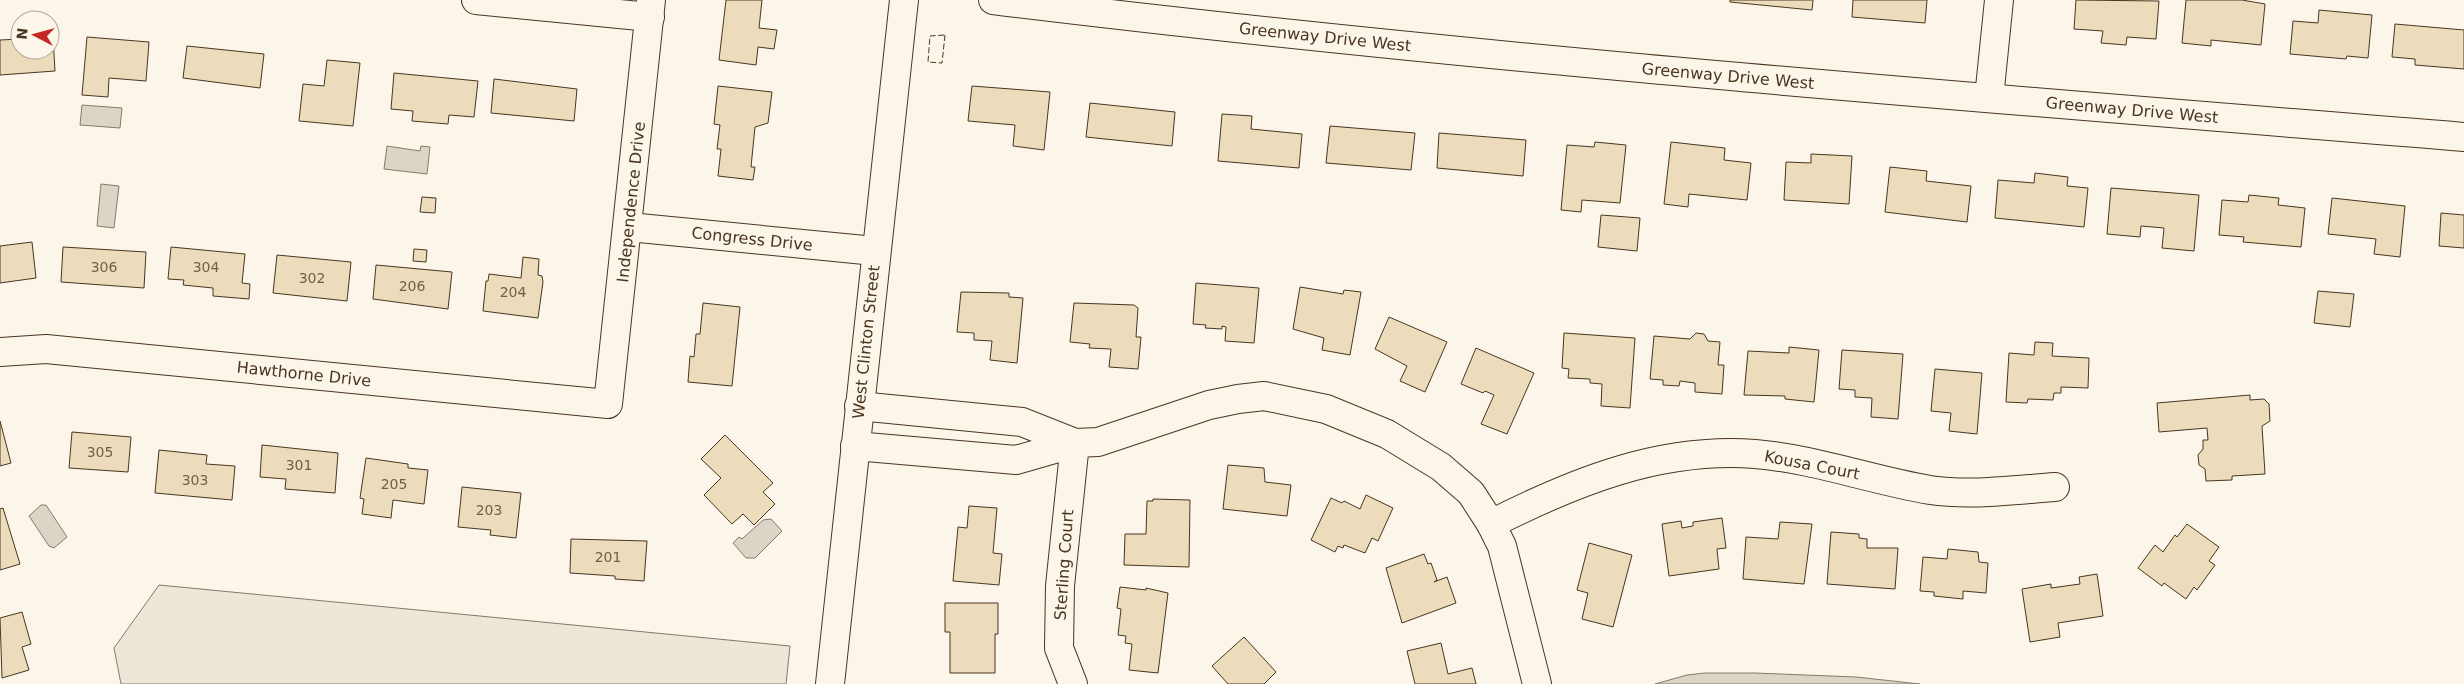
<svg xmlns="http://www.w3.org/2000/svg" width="2464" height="684" font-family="'DejaVu Sans',sans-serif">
	<rect width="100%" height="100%" fill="#fbf6e9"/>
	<polygon fill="#ede6d9" stroke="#887966" points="159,585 790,646 786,684 121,684 114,648"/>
	<g fill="#dcd4c6" stroke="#887966">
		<polygon points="82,105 122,108 120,128 80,125"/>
		<polygon points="387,146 420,151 421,146 430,147 427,174 384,169"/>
		<polygon points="101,184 119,186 114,228 97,226"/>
		<polygon points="41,505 46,505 67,537 54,548 49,546 29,516"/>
		<polygon points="771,519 782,531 755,558 746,558 733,543 739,537 742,539 763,520"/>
		<polygon points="1705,673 1755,673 1856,677 1920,684 1655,684 1687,675"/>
	</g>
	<g fill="#ecdcbc" stroke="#4a3520">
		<polygon points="726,0 762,0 759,28 777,30 774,49 758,47 756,65 719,60"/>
		<polygon points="1730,0 1813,0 1812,10 1730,2"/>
		<polygon points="1853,0 1927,0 1925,23 1852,17"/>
		<polygon points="2076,0 2159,1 2156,39 2127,37 2126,45 2101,43 2103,31 2074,29"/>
		<polygon points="2186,0 2242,0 2265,4 2261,45 2211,40 2211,46 2182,43"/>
		<polygon points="2319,10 2372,15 2368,58 2347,56 2346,59 2290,54 2293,21 2318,23"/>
		<polygon points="2395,24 2464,30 2464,69 2415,65 2415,59 2392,57"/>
		<polygon points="50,37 53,37 55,71 0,75 0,40 20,39 20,50 50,50"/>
		<polygon points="87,37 149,42 146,81 109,78 108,97 82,95"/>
		<polygon points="187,46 264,54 260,88 183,78"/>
		<polygon points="327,60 360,63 353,126 299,121 303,84 324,86"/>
		<polygon points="394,73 478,81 474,117 449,115 448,124 412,121 413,111 391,109"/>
		<polygon points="494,79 577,89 574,121 491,113"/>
		<polygon points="718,86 772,92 768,123 755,127 751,167 755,167 753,180 718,176 721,149 717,149 720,125 714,124"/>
		<polygon points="972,86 1050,92 1044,150 1013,146 1015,125 968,121"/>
		<polygon points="1090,103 1175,112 1172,146 1086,137"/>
		<polygon points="1222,114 1252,116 1251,129 1302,134 1299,168 1218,161"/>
		<polygon points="1330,126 1415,133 1411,170 1326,163"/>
		<polygon points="1439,133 1526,140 1523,176 1437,168"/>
		<polygon points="1595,142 1626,145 1620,203 1582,200 1581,212 1561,210 1567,145 1594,147"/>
		<polygon points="1671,142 1725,148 1724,160 1751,163 1747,200 1689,194 1688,207 1664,204"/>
		<polygon points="1811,154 1852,156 1849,204 1784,200 1786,162 1811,163"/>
		<polygon points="1890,167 1927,171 1926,181 1971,186 1967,222 1885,212"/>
		<polygon points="2035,173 2068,177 2067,186 2088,188 2084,227 1995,218 1998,180 2034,183"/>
		<polygon points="2111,188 2199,195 2194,251 2162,248 2164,228 2141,226 2140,237 2107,234"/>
		<polygon points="2249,195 2279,198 2278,205 2305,208 2301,247 2243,242 2244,237 2219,235 2222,200 2248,202"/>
		<polygon points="422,197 436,198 435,213 420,212"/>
		<polygon points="2332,198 2405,206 2400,257 2374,254 2376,239 2328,234"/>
		<polygon points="2441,213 2464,215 2464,248 2439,246"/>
		<polygon points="1601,215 1640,218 1637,251 1598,247"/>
		<polygon points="32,242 36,278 0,283 0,246"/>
		<polygon points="63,247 146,252 144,288 61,282"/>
		<polygon points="171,247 245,254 242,283 250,284 249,299 213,296 213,288 183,285 184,280 168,279"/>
		<polygon points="414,249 427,250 426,262 413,261"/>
		<polygon points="277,255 351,262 347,301 273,293"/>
		<polygon points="523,257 539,259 538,275 542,276 543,282 538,318 483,311 486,281 488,281 489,274 521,278"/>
		<polygon points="376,265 452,272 448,309 373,299"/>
		<polygon points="1196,283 1259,288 1254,343 1225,341 1226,327 1222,326 1222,329 1205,328 1206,325 1193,324"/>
		<polygon points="1300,287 1343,294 1344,290 1361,292 1350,355 1322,350 1324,338 1293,329"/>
		<polygon points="2318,291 2354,294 2350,327 2314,323"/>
		<polygon points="961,292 1009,293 1009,297 1023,298 1017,363 990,360 992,341 974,340 974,333 957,332"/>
		<polygon points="703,303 740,307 732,386 688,382 690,356 694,357 696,334 700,334"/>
		<polygon points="1074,303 1134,305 1138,308 1136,337 1141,337 1138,369 1109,367 1111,349 1089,348 1090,344 1070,342"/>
		<polygon points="1389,317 1447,342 1425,392 1400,381 1407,366 1375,349"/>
		<polygon points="1564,333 1635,338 1630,408 1601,406 1602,384 1590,383 1590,379 1568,378 1569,369 1562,368"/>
		<polygon points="1696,333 1704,334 1708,341 1720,342 1718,365 1724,365 1722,394 1695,392 1695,383 1680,381 1679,386 1663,385 1663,380 1650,379 1654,336 1690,339"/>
		<polygon points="2035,342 2053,343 2052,356 2089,358 2088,388 2061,387 2061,393 2054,393 2053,400 2028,399 2027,403 2006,402 2009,353 2034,355"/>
		<polygon points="1789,347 1819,350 1814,402 1785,399 1785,396 1744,395 1748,351 1789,353"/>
		<polygon points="1476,348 1534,373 1507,434 1481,424 1494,395 1485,391 1483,393 1461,384"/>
		<polygon points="1842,350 1903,354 1898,419 1871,417 1872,398 1855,397 1855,390 1839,389"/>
		<polygon points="1935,369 1982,373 1977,434 1949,431 1951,413 1931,411"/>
		<polygon points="2250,395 2250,400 2264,399 2269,404 2270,421 2262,426 2265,474 2232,476 2232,480 2206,481 2205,469 2199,465 2198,455 2203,449 2203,440 2208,440 2207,428 2159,432 2157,403"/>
		<polygon points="0,421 11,463 0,466"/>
		<polygon points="72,432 131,437 128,472 69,468"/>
		<polygon points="725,435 773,483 763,492 775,504 754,525 743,514 732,524 704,495 721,478 701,459"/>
		<polygon points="262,445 338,453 335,493 285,489 286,479 260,477"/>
		<polygon points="159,450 207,455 206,464 235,466 232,500 155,493"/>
		<polygon points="366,458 408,464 408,468 428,470 424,504 393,500 391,518 362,514 364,499 360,498"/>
		<polygon points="1228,465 1264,468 1265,482 1291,485 1287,516 1223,509"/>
		<polygon points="462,487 521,493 516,538 490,535 491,530 458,527"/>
		<polygon points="1366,495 1393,508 1378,541 1372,538 1365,553 1344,545 1343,548 1338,546 1335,552 1311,540 1331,498 1342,503 1344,501 1360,509"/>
		<polygon points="1153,499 1190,500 1189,567 1124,565 1125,534 1146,534 1147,501 1153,501"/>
		<polygon points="969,506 997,508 993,553 1002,554 999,585 953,581 958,527 967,528"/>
		<polygon points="3,508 20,564 0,570 0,509"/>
		<polygon points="1722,518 1726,548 1717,549 1719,569 1669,576 1662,524 1681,521 1682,528 1693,526 1693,522"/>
		<polygon points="1780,522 1812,524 1804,584 1743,579 1746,537 1778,539"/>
		<polygon points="2187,524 2219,547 2209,561 2215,565 2197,590 2194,587 2186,599 2164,583 2162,586 2138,568 2155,545 2163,552 2175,535 2177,537"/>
		<polygon points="1831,532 1859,534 1859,538 1867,539 1867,548 1898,548 1895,589 1827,584"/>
		<polygon points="571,539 647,541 644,581 615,579 615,576 570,573"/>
		<polygon points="1589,543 1632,555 1613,627 1582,619 1588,593 1577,590"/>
		<polygon points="1948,549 1978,552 1979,562 1988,563 1986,593 1963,591 1963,599 1934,596 1934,592 1920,591 1923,557 1947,559"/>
		<polygon points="1424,554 1428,564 1431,563 1437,580 1434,582 1447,577 1456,603 1402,623 1386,568"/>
		<polygon points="2097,574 2103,616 2058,623 2060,637 2030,642 2022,589 2051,584 2051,588 2080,584 2079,577"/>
		<polygon points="1120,587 1146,590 1146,588 1168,593 1158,673 1129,670 1132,644 1125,643 1126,636 1118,635 1121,609 1117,608"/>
		<polygon points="945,603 998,603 998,634 995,634 995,673 950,673 950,632 945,632"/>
		<polygon points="22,612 31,644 22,647 29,670 2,678 0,618"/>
		<polygon points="1244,637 1276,672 1264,684 1228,684 1212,666"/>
		<polygon points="1441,643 1448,674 1472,668 1476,684 1415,684 1407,651"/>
	</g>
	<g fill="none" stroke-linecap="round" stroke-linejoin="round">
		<g stroke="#4a3520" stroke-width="30">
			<g id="minor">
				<polyline points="476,0 650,17"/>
				<path d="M993 0C1482 60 1973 97 2464 137"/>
				<polyline points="1989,98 1999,0"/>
				<polyline points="629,227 875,251"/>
				<polyline points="0,352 46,349 608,404 651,0"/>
				<polyline points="859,406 1022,422 1075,443"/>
				<polyline points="855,446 1016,460 1075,443 1098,442 1209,405 1238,399 1264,396 1326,409 1387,434 1441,467 1471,493 1491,524 1502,546 1537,684"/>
				<path d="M1491 524C1574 482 1660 447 1755 454 1815 459 1871 480 1930 490 1971 496 2013 490 2055 487"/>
				<polyline points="830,684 904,0"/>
				<polyline points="1073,684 1059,648 1060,586 1075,443"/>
			</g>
		</g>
		<use href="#minor" stroke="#fbf6e9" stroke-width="28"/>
		<polygon stroke="#4a3520" stroke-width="1" stroke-dasharray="6 2.5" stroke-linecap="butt" points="945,35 942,63 928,62 930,36"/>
	</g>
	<g text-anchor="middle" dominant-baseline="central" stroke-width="4" stroke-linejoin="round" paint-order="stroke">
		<g font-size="14" fill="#725f47">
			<text x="104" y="267">306</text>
			<text x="206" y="267">304</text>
			<text x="312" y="278">302</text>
			<text x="412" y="286">206</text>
			<text x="513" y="292">204</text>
			<text x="100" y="452">305</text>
			<text x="299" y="465">301</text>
			<text x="195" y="480">303</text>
			<text x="394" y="484">205</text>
			<text x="489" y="510">203</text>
			<text x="608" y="557">201</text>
		</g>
		<g font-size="16" fill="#4a3520" stroke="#fbf6e9">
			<text transform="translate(1325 37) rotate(6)">Greenway Drive West</text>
			<text transform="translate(1728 76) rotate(5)">Greenway Drive West</text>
			<text transform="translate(2132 110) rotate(5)">Greenway Drive West</text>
			<text transform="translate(631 202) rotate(-84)">Independence Drive</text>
			<text transform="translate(752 239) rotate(6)">Congress Drive</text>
			<text transform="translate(866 342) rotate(-84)">West Clinton Street</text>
			<text transform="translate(304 374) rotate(6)">Hawthorne Drive</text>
			<text transform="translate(1812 465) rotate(11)">Kousa Court</text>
			<text transform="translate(1064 565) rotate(-86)">Sterling Court</text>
		</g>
	</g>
	<g transform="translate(35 35) rotate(276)"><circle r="24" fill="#fbf6e9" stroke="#b4a999"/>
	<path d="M0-4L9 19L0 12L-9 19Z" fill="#c62828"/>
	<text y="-8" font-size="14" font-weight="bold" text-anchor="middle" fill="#4a3520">N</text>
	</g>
</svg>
